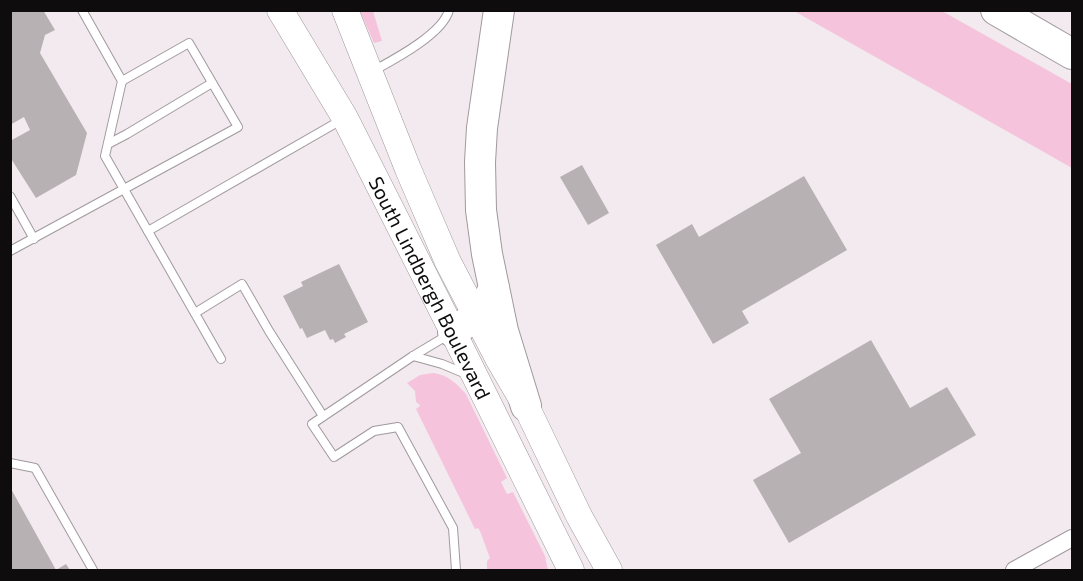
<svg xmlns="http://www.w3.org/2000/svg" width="1083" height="581" font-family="'Exo 2',sans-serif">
	<rect width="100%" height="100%" fill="#f2eaee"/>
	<g fill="#f5c4dc">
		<polygon points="360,11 373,11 382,41 374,43"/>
		<polygon points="794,11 942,11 1072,84 1072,168"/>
		<path d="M433 373C448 375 456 383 466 394L507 478 501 482 507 494 513 492 545 556 548 570H487V561L490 558 480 531 478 528 475 529 416 409 420 406 419 404 416 402 415 391 407 383 420 375Z"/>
	</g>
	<g fill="#b8b1b4">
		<polygon points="10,10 43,10 55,30 45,35 40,53 87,133 76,175 36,198 10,157 10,141 30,130 24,117 10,125"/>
		<polygon points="582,165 609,213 588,225 560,177"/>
		<polygon points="804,176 847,250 742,311 749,323 713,344 656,245 692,224 699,237"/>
		<polygon points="339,264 368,322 344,334 346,337 335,343 333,339 330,340 325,330 307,338 302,328 300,329 283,296 303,286 301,282"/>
		<polygon points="871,340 910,408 947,387 976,435 789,543 753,480 801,453 769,399"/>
		<polygon points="10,487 56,570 66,564 70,570 10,570"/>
	</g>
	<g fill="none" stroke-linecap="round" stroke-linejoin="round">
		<g stroke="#a0999d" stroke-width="10">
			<g id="lane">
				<polyline points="82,10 122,81 105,156 221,359"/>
				<path d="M373 71C393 60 443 34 449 10"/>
				<polyline points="108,144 127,134 212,83"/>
				<polyline points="10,196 34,239"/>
				<polyline points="148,231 343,119"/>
				<polyline points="10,251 238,127 189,43 122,81"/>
				<polyline points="195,313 242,284 269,331 323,416"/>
				<polyline points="448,335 413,356 312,424 334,457 374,431 398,427 453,528 456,570"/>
				<polyline points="413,356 442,364 466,374"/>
				<polyline points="10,463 35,468 93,570"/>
			</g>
		</g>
		<g stroke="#a0999d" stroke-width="18">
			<polyline id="street" points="1014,570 1072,538"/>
		</g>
		<g stroke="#a0999d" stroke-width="27">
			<g id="primary">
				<path id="s1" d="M280 10 345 118 453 332 571 570"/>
				<polyline points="345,10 408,169 448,262 499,360 526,406 579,516 609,570"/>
			</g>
		</g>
		<g stroke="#a0999d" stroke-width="32">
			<g id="highway">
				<polyline points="499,10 482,128 480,162 481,210 487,254 503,331 526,406"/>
				<polyline points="996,10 1072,54"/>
				<polyline points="453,332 476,316 485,306 494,288"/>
			</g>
		</g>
		<use href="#lane" stroke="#fff" stroke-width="8"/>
		<use href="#street" stroke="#fff" stroke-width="16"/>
		<use href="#primary" stroke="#fff" stroke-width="26"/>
		<use href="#highway" stroke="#fff" stroke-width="30"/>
	</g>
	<g text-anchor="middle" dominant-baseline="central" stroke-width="5" stroke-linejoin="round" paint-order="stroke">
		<g font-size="20" fill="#0f0c0d" stroke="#f2eaee">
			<text stroke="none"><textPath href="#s1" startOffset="316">South Lindbergh Boulevard</textPath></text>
		</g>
	</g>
	<rect width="1083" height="581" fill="none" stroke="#0f0c0d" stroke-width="24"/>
</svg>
